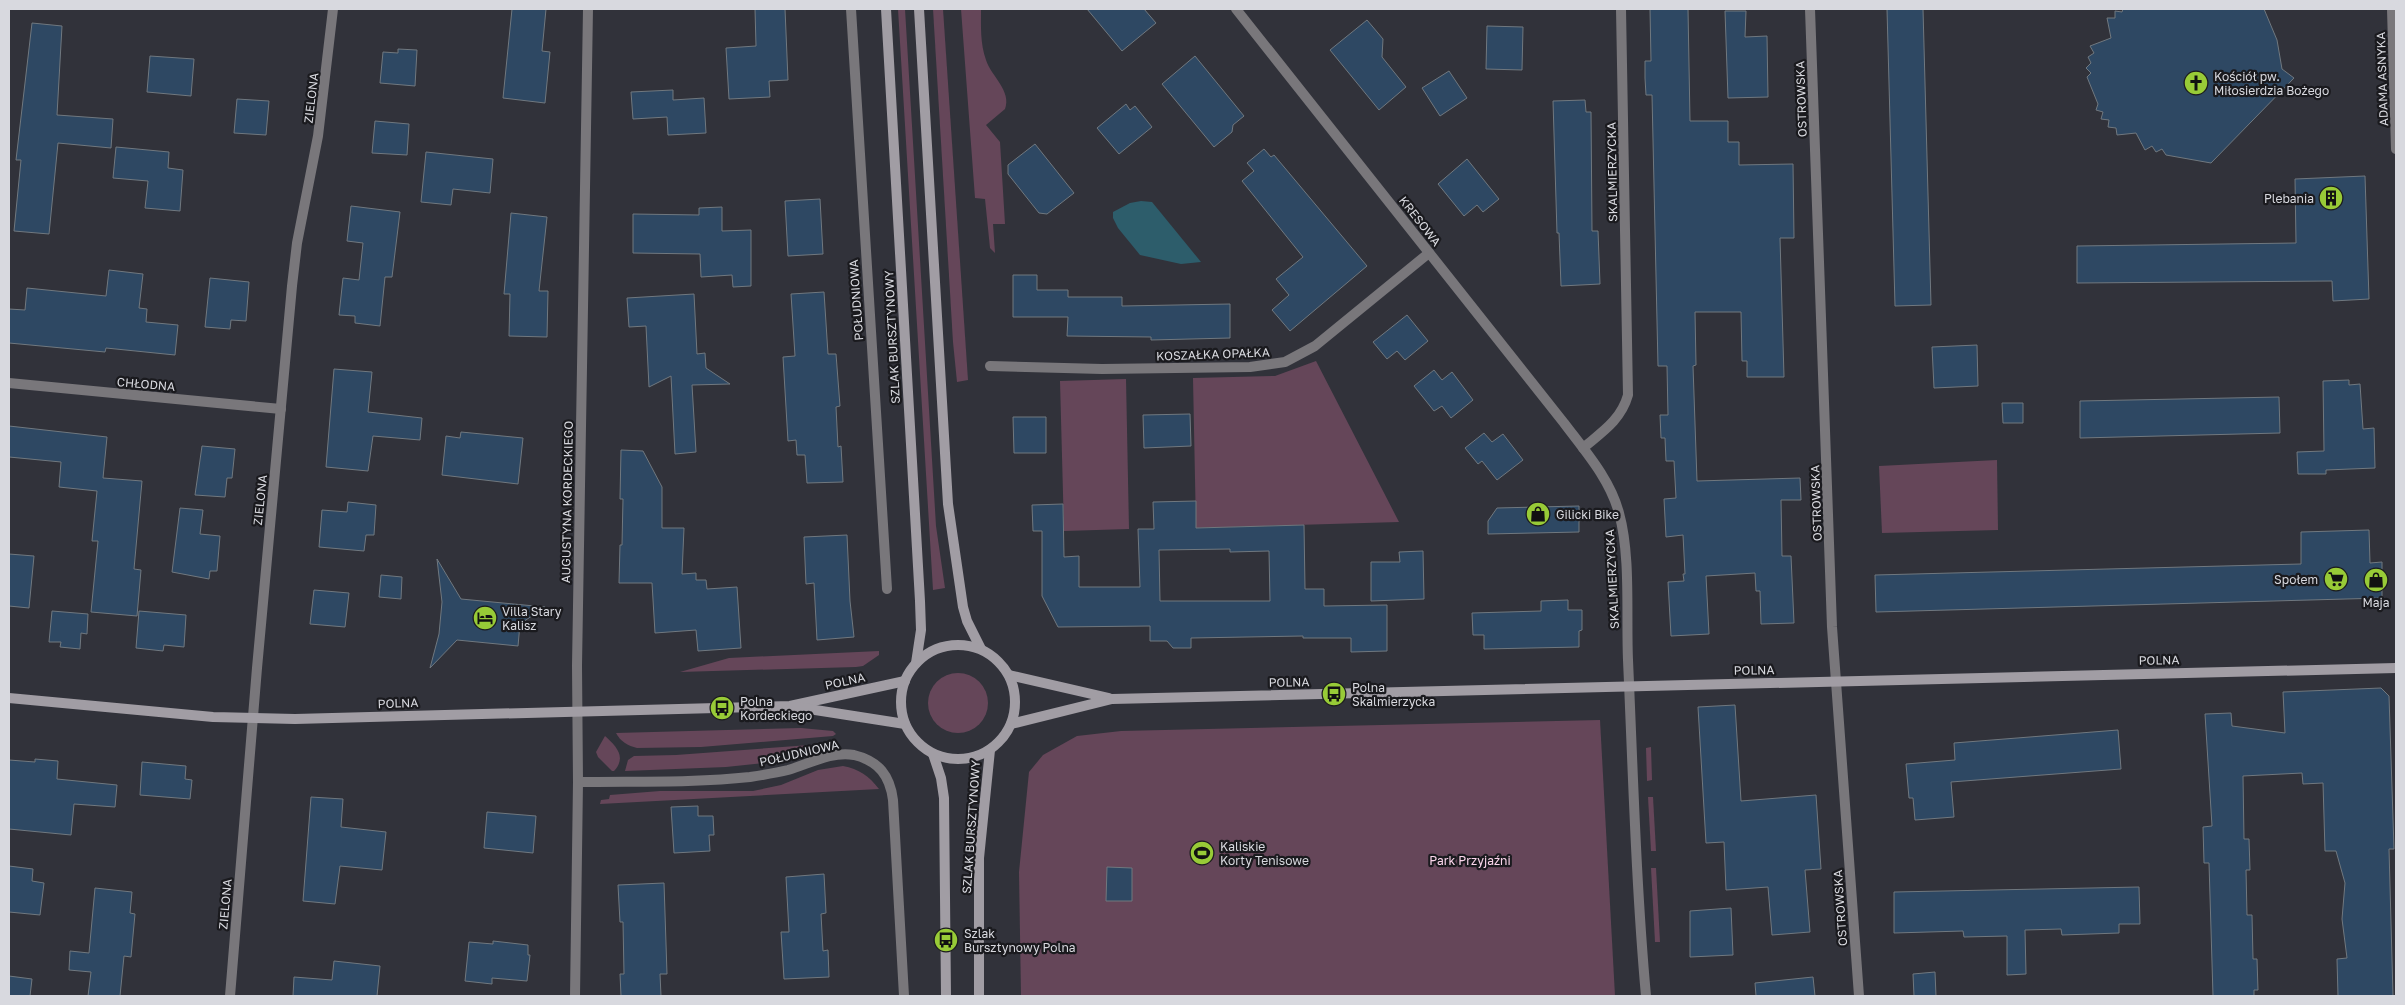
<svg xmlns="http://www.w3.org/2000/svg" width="2405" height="1005" font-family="'Golos Text',sans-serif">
	<rect width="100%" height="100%" fill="#31323a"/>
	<g fill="#654659">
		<polygon points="898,9 905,9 936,526 945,588 933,590"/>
		<polygon points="933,9 943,9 968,380 957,382 953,342"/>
		<path d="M961 9H981C981 25 980 44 986 60 991 76 1012 91 1005 109L986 125 1000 142 1005 224H993L995 253 990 248 985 199 975 198Z"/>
		<polygon points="1316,361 1399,522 1196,528 1193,378 1275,376"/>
		<polygon points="1126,379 1129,529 1064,531 1060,381"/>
		<polygon points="1997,460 1998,530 1882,533 1879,466"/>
		<polygon points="879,651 879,655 863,666 856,667 680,672 729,658"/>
		<circle cx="958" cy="703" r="30"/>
		<polygon points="1600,720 1615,996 1021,996 1019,872 1029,772 1043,755 1077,736 1121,731"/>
		<path d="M801 728 833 731 836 734 833 736 701 747 637 748C628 746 620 741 616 733Z"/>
		<path d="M605 736C616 746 627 757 614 771H612L598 757 596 752Z"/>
		<polygon points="823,744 775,762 726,767 625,771 628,760 634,756 676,755"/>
		<polygon points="1651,747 1652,780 1647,781 1646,748"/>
		<path d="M843 766C859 769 869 776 879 789L600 804 601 800 609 799 610 795 660 791H753L781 785 818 770Z"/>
		<polygon points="1648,797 1653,797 1656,851 1651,851"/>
		<polygon points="1651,868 1656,868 1660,942 1655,942"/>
	</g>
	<polygon fill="#2d5d6b" points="1141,201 1152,202 1201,262 1181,264 1140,255 1118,228 1113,218 1113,212 1130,203"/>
	<g fill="#2e4863" stroke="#70787f" fill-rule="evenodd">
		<polygon points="512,9 546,9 542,51 550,52 545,103 503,98"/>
		<polygon points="755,9 785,9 788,80 769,81 770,97 729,99 726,48 756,46"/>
		<polygon points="1087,9 1144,9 1156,23 1122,51"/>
		<polygon points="1650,9 1688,9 1690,121 1728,121 1728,142 1739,142 1739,165 1793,164 1794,238 1780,238 1784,377 1747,377 1747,361 1742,361 1741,312 1695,312 1696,365 1693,366 1697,481 1800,478 1801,500 1781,500 1782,556 1791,556 1794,623 1761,624 1760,591 1756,591 1755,573 1706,576 1709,634 1671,636 1668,582 1684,581 1683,574 1685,574 1683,535 1666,537 1664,499 1676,498 1674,461 1666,461 1665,438 1661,438 1660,415 1668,415 1667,366 1658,366 1652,95 1646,95 1645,78 1645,61 1651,61"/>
		<polygon points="1887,9 1923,9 1931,305 1895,306"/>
		<polygon points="2123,9 2264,9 2277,40 2282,69 2294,78 2211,163 2166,155 2162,149 2156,152 2152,146 2145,150 2136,133 2117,135 2116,128 2108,127 2109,120 2101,119 2103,112 2096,110 2098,104 2087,77 2091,73 2086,68 2091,63 2088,57 2094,53 2090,46 2111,38 2107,18 2115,18 2115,11 2122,12"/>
		<polygon points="1725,11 1746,11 1745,37 1767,36 1768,97 1728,98"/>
		<polygon points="1367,20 1383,39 1382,57 1406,87 1379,110 1330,50"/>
		<polygon points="32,23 62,26 57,115 113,119 111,148 58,143 49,234 14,231 21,160 16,160"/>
		<polygon points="1487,26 1523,27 1522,70 1486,69"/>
		<polygon points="398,49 417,50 415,86 380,83 383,52 398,53"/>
		<polygon points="150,56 194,59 191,96 147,92"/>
		<polygon points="1195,56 1244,116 1233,125 1232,132 1214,147 1162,84"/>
		<polygon points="1449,71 1467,98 1440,116 1422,88"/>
		<polygon points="673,90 673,100 704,98 706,133 668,135 667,117 633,119 631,92"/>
		<polygon points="237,99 269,101 266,135 234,133"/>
		<polygon points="1585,100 1586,112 1591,112 1592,231 1598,231 1600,284 1561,286 1559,233 1557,233 1553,101"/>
		<polygon points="1126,104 1130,110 1135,106 1152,127 1119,154 1097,128"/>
		<polygon points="375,121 409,124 407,155 372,153"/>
		<polygon points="1035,144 1074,193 1047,214 1039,213 1008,174 1008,165"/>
		<polygon points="116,147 169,152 168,168 183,170 180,211 145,208 148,181 113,178"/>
		<polygon points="1264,149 1271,157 1274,155 1367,266 1290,331 1272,310 1289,295 1276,279 1303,257 1242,181 1254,171 1247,163"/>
		<polygon points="426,152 493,159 490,193 453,189 451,205 421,202"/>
		<polygon points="1467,159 1499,199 1483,212 1477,205 1464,216 1438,184"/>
		<polygon points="2365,176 2369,299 2333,301 2332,281 2077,283 2077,246 2296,243 2295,179"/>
		<polygon points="820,199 823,254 788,256 785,201"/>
		<polygon points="351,206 400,212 392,277 385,277 380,326 355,323 355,316 339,315 343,278 359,280 363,243 347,241"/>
		<polygon points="722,207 722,231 751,230 751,286 733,287 732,275 701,277 700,254 633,253 633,214 699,215 699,208"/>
		<polygon points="511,213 547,217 539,291 548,291 547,337 509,336 510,294 504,294"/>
		<polygon points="109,270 143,274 139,308 147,309 146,322 178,325 175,355 106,348 105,352 9,343 9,309 25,310 27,288 106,296"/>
		<polygon points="1013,275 1037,275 1037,290 1068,290 1068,297 1122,297 1122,306 1230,304 1230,338 1151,340 1151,337 1067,336 1068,317 1013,317"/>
		<polygon points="210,278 249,282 246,321 231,320 230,329 205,327"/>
		<polygon points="824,292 828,354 836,354 840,406 836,407 838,447 841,446 843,482 807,483 805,455 797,455 796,440 788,441 783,357 795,356 791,294"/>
		<polygon points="694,294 697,354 705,353 706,368 730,384 692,385 696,452 675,454 671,376 649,387 646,326 629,327 627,298"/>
		<polygon points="1407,315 1428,341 1405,360 1397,351 1387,359 1373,342"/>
		<polygon points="1977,345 1978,386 1934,388 1932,347"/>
		<polygon points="334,369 372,372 368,412 422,418 420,440 373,436 368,471 326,467"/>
		<polygon points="1434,370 1442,380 1452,372 1473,400 1451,418 1442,406 1434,411 1414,386"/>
		<polygon points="2349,380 2349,385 2360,384 2363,429 2374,428 2375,468 2326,470 2326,474 2298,474 2297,452 2324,451 2323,381"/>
		<polygon points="2279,397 2280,433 2080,438 2080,401"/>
		<polygon points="2002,403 2023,403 2023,423 2003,423"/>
		<polygon points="1190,414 1191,446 1144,448 1143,415"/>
		<polygon points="1013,417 1046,417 1046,453 1014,453"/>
		<polygon points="9,426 107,437 103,478 142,481 134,569 141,570 137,616 91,612 98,541 92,541 97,491 59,487 61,462 9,457"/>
		<polygon points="461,432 523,438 518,484 442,475 446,436 460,438"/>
		<polygon points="1484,433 1492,442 1503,434 1523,460 1497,480 1482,461 1478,464 1465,448"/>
		<polygon points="202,446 235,449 232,478 227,478 225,497 195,495"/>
		<polygon points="621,450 643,451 662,487 662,528 684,528 682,574 696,573 696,580 706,580 707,589 737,587 741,648 698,651 696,630 655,633 652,583 619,583 620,545 622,545 623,499 620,499"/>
		<path d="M1196 501V528L1304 525 1305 589H1324V606L1387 605V651L1351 652V638H1303V636L1191 638V648H1173L1167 641H1150V626L1058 627 1042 596V531H1033L1032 505 1063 504 1064 557 1079 556V587H1140L1138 529H1154L1153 502ZM1230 549V552L1269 551 1270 601H1160L1159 550Z"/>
		<polygon points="348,502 376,505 374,535 366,535 364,551 319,547 322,510 347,512"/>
		<polygon points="1579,506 1579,532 1488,534 1488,521 1497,508"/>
		<polygon points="180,508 203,510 200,534 220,536 217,571 210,571 209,579 172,572"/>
		<polygon points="2369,530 2370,563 2382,562 2382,598 1876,612 1875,575 2301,564 2301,532"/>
		<polygon points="847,535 850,601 854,637 817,640 814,583 806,584 804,537"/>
		<polygon points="1423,551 1424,599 1371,601 1371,562 1400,562 1399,552"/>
		<polygon points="9,554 34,556 29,608 9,606"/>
		<polygon points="437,559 461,599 545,607 520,624 518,646 457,640 430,668 439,634 442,602"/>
		<polygon points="381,575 402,577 401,599 379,597"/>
		<polygon points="314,590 349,593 345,627 310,624"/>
		<polygon points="1568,600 1568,610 1582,610 1582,630 1579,631 1579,647 1484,649 1484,635 1473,635 1472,613 1541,611 1541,601"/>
		<polygon points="52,611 88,614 87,634 81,633 80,649 60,647 61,642 49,642"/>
		<polygon points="139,611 186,615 184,647 164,645 163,651 136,648"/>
		<polygon points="2381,688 2389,696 2394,849 2389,849 2393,996 2338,996 2337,959 2347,958 2342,919 2345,883 2336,851 2325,851 2323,783 2303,784 2302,773 2243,776 2244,839 2249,839 2250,870 2246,870 2247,915 2252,915 2253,959 2257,959 2258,990 2254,990 2254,996 2213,996 2209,863 2204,863 2203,827 2212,826 2205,714 2231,713 2232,726 2285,733 2283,692"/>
		<polygon points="1735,705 1741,801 1816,795 1821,869 1805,870 1810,932 1772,935 1768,887 1726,890 1724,842 1706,843 1698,707"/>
		<polygon points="2118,730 2121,769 1951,782 1954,817 1915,820 1913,798 1909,798 1906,764 1955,760 1954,743"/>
		<polygon points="35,759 58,761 57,779 117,785 115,807 74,804 71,835 9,829 9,760 35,762"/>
		<polygon points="142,762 186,766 185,779 192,780 190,799 140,795"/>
		<polygon points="311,797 343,799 341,827 386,832 382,870 340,866 335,904 303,901"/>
		<polygon points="698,806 698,816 713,816 714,835 709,835 710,851 674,853 671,807"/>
		<polygon points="487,812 536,816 533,853 484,848"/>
		<polygon points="9,866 33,869 32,881 44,883 40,915 9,912"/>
		<polygon points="1107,867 1132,868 1132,901 1106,901"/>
		<polygon points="824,874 826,913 821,914 823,951 828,950 829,977 784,979 781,932 789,932 786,877"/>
		<polygon points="664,883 667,974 660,974 661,996 621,996 620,974 624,974 623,922 620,922 618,885"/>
		<polygon points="2139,887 2140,924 2119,924 2119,933 2062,935 2061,929 2025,930 2026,974 2007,975 2007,936 1964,937 1963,931 1894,933 1894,892"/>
		<polygon points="95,888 132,892 130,913 135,914 131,957 124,956 120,996 88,996 91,972 69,970 70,951 89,953"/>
		<polygon points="1731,908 1733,955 1690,957 1690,911"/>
		<polygon points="493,941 528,945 528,955 530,955 527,981 492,978 492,984 465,981 469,942 493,944"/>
		<polygon points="334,961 380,966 377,996 293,996 294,977 332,980"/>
		<polygon points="1935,972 1936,996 1914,996 1913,974"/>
		<polygon points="9,976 32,979 30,996 9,996"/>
		<polygon points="1813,977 1815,996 1756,996 1755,983"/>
	</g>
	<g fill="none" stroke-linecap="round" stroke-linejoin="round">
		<g stroke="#79777b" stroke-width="10">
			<polyline points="851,9 887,589"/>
			<path d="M1236 9 1564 423C1585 451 1610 479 1619 513 1631 556 1626 615 1628 660 1633 772 1636 885 1646 996"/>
			<polyline points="1810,9 1832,627 1859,996"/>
			<polyline points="2392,9 2396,149"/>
			<polyline points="990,366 1102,369 1250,367 1285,362 1315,346 1429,253"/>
			<polyline points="9,383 281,409"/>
			<path d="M1583 448C1602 432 1621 420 1628 395L1621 9"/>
			<path d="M578 782C635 781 694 783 750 777 763 775 776 773 788 770 809 764 831 751 854 755 879 761 890 776 893 800L904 996"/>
			<polyline points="230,996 257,668 292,286 297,243 318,136 333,9"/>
			<polyline points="575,996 578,782 577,666 588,9"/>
		</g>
		<g stroke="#a19da4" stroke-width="10">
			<polyline points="886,9 920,601 921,630 916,663"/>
			<polyline points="919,9 948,504 963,607 967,621 981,649"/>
			<circle cx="958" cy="702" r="57"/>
			<polyline points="1009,675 1109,698"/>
			<polyline points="9,698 213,717 295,719 790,706 905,681"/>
			<polyline points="796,707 905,724"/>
			<polyline points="1011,724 1112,699 2396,668"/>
			<polyline points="933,754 941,778 944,798 946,996"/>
			<polyline points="979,996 979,858 990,750"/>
		</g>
	</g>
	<defs>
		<g id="church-disc" transform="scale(1.25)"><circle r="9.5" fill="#98cb37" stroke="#1a1a1e"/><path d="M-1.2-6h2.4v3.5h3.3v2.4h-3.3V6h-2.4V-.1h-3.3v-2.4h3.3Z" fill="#111"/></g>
		<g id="building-disc" transform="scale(1.25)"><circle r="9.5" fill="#98cb37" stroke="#1a1a1e"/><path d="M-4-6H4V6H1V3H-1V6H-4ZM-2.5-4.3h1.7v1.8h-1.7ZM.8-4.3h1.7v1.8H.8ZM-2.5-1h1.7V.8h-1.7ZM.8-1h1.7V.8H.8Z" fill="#111"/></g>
		<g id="shop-disc" transform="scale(1.25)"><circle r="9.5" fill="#98cb37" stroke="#1a1a1e"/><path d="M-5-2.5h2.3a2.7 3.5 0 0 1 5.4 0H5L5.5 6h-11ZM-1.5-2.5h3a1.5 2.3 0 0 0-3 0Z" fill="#111"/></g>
		<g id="supermarket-disc" transform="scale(1.25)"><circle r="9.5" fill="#98cb37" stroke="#1a1a1e"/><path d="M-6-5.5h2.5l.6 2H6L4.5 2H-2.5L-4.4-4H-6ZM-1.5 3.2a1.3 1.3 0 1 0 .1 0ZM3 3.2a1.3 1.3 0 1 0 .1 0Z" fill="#111"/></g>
		<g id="hotel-disc" transform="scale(1.25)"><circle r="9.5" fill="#98cb37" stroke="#1a1a1e"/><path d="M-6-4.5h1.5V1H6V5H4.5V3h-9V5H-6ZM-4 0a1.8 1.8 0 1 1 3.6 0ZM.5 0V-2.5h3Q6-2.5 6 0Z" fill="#111"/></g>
		<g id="bus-disc" transform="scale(1.25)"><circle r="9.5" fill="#98cb37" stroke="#1a1a1e"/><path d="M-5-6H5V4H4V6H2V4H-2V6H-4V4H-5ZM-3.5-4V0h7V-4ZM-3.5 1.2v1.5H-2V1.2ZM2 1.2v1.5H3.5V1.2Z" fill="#111"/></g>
		<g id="stadium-disc" transform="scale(1.25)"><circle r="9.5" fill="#98cb37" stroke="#1a1a1e"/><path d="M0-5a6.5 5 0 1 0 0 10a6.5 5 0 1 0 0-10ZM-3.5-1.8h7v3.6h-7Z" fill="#111"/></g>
	</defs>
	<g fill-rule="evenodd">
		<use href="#church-disc" x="2196" y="83"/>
		<use href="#building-disc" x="2331" y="198"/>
		<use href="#shop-disc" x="1538" y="514"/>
		<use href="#supermarket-disc" x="2336" y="579"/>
		<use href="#shop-disc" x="2376" y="580"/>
		<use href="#hotel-disc" x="485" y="618"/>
		<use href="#bus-disc" x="1334" y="694"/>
		<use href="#bus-disc" x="722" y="708"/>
		<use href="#stadium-disc" x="1202" y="853"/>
		<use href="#bus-disc" x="946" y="940"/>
	</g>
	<g text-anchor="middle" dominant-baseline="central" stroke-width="4.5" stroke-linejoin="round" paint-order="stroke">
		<g font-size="12" fill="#d8d9df" stroke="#1a1a1e" text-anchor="start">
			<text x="2214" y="76">Kościół pw.<tspan x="2214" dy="14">Miłosierdzia Bożego</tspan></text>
			<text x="2314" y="198" text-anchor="end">Plebania</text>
			<text x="1556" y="514">Gilicki Bike</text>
			<text x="2318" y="579" text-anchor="end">Społem</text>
			<text x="2376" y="602" text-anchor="middle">Maja</text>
			<text x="502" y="611">Villa Stary<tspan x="502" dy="14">Kalisz</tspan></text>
			<text x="1352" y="687">Polna<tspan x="1352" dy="14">Skalmierzycka</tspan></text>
			<text x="740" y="701">Polna<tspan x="740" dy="14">Kordeckiego</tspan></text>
			<text x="1220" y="846">Kaliskie<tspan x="1220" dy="14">Korty Tenisowe</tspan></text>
			<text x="964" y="933">Szlak<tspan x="964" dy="14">Bursztynowy Polna</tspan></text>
		</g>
		<g font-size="12" fill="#d8d9df" stroke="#1a1a1e">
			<text transform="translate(2382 79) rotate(-92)">ADAMA ASNYKA</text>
			<text transform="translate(311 98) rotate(-83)">ZIELONA</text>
			<text transform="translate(1801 99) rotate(-92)">OSTROWSKA</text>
			<text transform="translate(1612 172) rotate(-91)">SKALMIERZYCKA</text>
			<text transform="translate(1420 221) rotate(52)">KRESOWA</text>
			<text transform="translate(856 300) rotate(-94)">POŁUDNIOWA</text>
			<text transform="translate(892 337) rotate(-93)">SZLAK BURSZTYNOWY</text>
			<text transform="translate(1213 354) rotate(-2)">KOSZAŁKA OPAŁKA</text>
			<text transform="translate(146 384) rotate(5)">CHŁODNA</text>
			<text transform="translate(260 500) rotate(-84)">ZIELONA</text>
			<text transform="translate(567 502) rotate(-89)">AUGUSTYNA KORDECKIEGO</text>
			<text transform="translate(1816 503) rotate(-92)">OSTROWSKA</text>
			<text transform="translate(1612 579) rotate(-93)">SKALMIERZYCKA</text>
			<text transform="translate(2159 660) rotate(-1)">POLNA</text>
			<text transform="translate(1754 670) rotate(-1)">POLNA</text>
			<text transform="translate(845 681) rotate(-12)">POLNA</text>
			<text transform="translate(1289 682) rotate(-1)">POLNA</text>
			<text transform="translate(398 703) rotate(-2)">POLNA</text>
			<text transform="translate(799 753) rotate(-13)">POŁUDNIOWA</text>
			<text transform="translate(971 827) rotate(-86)">SZLAK BURSZTYNOWY</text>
			<text transform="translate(225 904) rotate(-85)">ZIELONA</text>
			<text transform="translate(1840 908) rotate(-94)">OSTROWSKA</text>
		</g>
		<g font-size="12" fill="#fcd6ec" stroke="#1a1a1e">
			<text x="1470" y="860">Park Przyjaźni</text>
		</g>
	</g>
	<rect width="2405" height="1005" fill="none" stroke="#d8d9df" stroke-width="20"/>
</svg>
